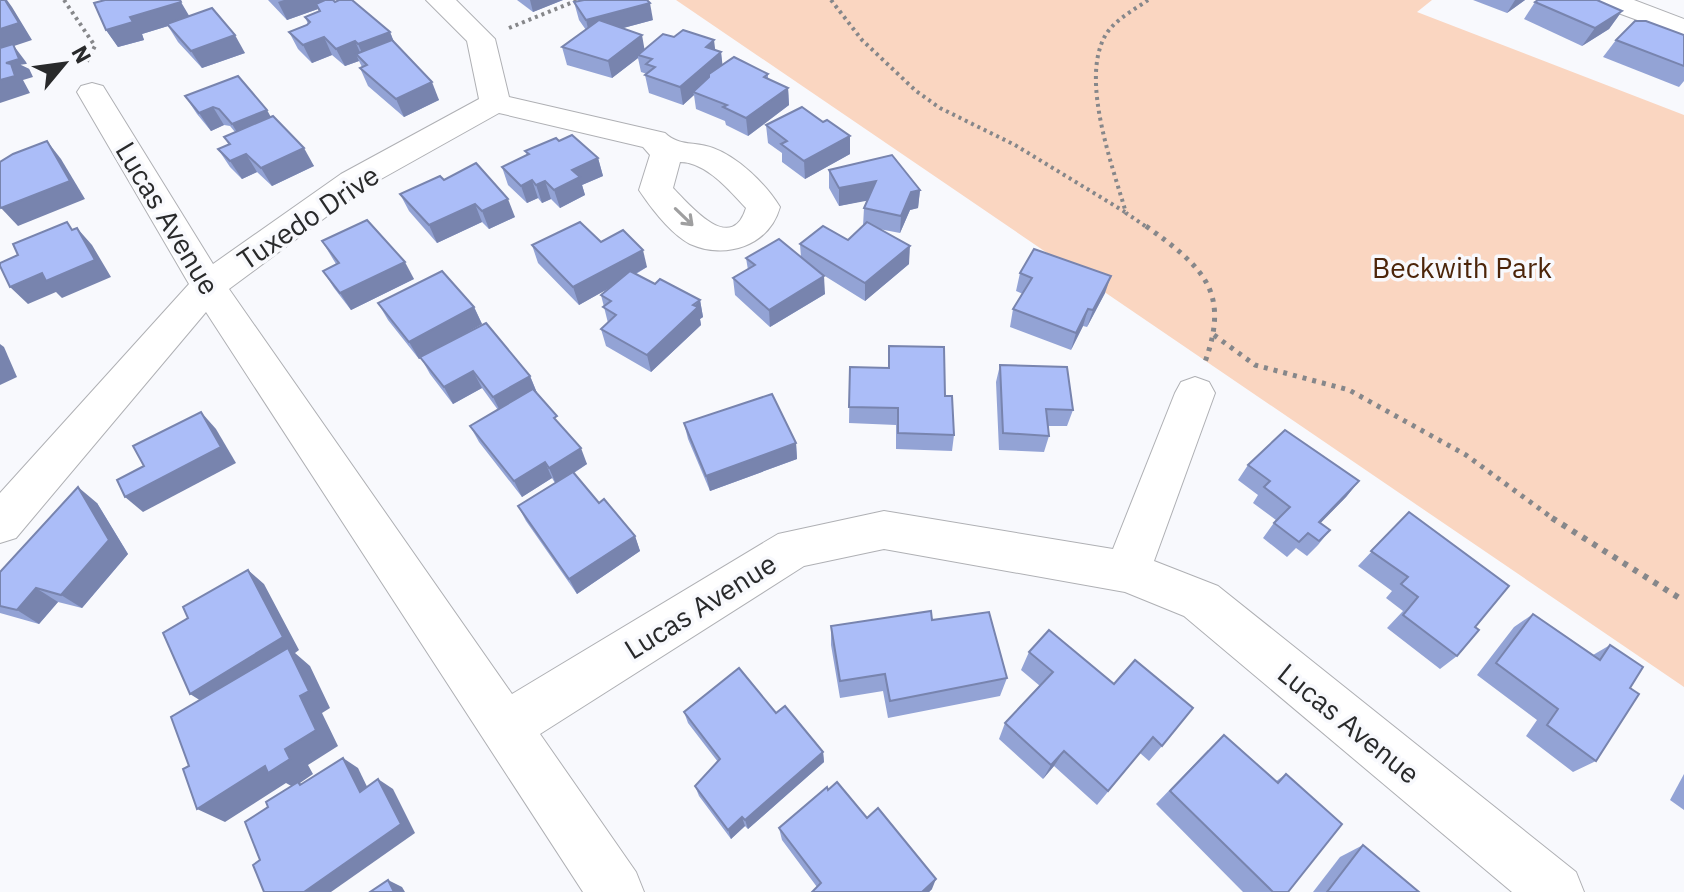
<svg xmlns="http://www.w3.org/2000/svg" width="1684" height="892" font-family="'IBM Plex Sans',sans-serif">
	<rect width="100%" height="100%" fill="#f8f9fd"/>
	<polygon fill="#fad6c1" points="676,0 1432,0 1417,12 1684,115 1684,687"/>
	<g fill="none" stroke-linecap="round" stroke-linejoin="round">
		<g stroke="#afb0b4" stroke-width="2">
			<g id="street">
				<path d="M426 0H456L495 39 509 97 665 133C680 147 694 141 713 148 738 157 766 184 780 207 769 246 726 260 690 244 671 234 651 208 639 190L650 155 643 147 499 113 365 188 229 289 512 694 778 534 884 511 1113 549 1175 393 1181 382 1195 377 1209 382 1215 393 1154 561 1218 586 1576 872 1584 892H1512L1184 616 1125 592 884 549 804 566 540 734 636 872 644 892H583L206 312 16 538 0 543V493L189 284 77 92 81 86 92 83 103 86 213 264 341 174 479 99 467 41ZM680 162C706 162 729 190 746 208 731 256 689 204 673 188Z"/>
				<polygon points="1595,0 1634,0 1684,19 1684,37 1599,6"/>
			</g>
		</g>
		<g stroke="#86878a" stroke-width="4" stroke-dasharray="3 4" stroke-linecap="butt">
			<polyline points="64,0 95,46 86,63"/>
			<polyline points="831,0 862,40 916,91 940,108 1015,145 1125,212"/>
			<path d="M1148 0C1134 10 1114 20 1105 36 1080 81 1113 167 1126 213L1148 228"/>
			<polyline points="509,28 578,0"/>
		</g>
		<g stroke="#86878a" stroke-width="5" stroke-dasharray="4 6" stroke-linecap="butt">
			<path d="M1146 226C1202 267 1231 290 1205 362"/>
			<polyline points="1214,335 1255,365 1349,390 1466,455 1555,520"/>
		</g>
		<polyline stroke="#86878a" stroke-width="6" stroke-dasharray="5 7" stroke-linecap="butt" points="1552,518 1684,601"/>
		<use href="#street" fill="#fff" fill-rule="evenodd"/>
	</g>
	<g fill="#93a3d5">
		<polygon points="268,0 333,0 390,32 394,42 439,100 404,117 368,86 360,68 362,67 359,61 345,66 332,55 312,63 298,49 289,32 308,24 305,17 319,11 318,9 287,20"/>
		<polygon points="517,0 563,0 533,12"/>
		<polygon points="1473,0 1525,0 1507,13"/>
		<polygon points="574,2 653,20 623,28 644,49 716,50 721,52 722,65 768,74 768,79 788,88 789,105 748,136 726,125 725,121 696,109 694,95 683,105 649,93 645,75 647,74 641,72 638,58 612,78 567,65 562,47 586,30 579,20"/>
		<polygon points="1535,2 1622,11 1609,29 1582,46 1524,19"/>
		<polygon points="189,16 245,53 202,68 178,42 168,26 142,34 144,40 118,47 106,30"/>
		<polygon points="1684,35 1684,81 1679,87 1603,57 1616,40"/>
		<polygon points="185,96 271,117 314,166 272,186 257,172 242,179 230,167 218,149 229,145 224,137 235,132 230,126 224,125 211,131 197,114"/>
		<polygon points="823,122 850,136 850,154 805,179 782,162 782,153 768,143 766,125"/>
		<polygon points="559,141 598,158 603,176 582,185 585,195 560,208 551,199 542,203 538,198 527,203 508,185 502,167 527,155 525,151"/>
		<polygon points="829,170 920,190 918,208 910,210 900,233 879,229 909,264 865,301 820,273 825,294 770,327 735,295 733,278 748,270 746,258 801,257 800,244 848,240 863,226 864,208 867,200 839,206 829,188"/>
		<polygon points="444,180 515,217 489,229 482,222 437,243 409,211 400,194"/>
		<polygon points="322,241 414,279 351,310 334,288 323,271 336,264"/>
		<polygon points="601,242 647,267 636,274 655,284 700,300 703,317 700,319 701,325 651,372 606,346 601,329 608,323 601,295 609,288 579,305 538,263 532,245"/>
		<polygon points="1020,273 1105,293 1087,327 1083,326 1071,350 1010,327 1013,309 1023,294 1016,291"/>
		<polygon points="378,303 474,307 482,324 441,346 530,376 537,393 587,464 574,473 599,503 635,536 640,551 577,594 526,521 518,506 555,483 552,478 522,497 479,442 470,426 498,410 482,388 453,404 430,374 421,358 419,359 388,320"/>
		<polygon points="889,346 945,396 954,435 952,451 896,449 896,425 849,423 850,367 888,368"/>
		<polygon points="1000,365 1073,410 1067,426 1048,426 1049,436 1044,452 999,450 996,382"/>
		<polygon points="684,423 796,443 797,459 710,491 688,439"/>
		<polygon points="1248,465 1359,481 1346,497 1320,523 1330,530 1318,545 1307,556 1296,548 1287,557 1263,538 1276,520 1253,503 1258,495 1238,480"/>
		<polygon points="97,503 128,554 82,608 58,602 39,624 0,613 0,572"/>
		<polygon points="1409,512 1475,627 1457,656 1440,669 1387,628 1403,611 1386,598 1392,591 1358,566"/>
		<polygon points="1533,614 1593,655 1610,645 1630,688 1596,761 1573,772 1526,736 1537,720 1477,675 1514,627"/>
		<polygon points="932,620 1007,678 1000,696 888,718 883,691 840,698 831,645 831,626"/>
		<polygon points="1049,630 1162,746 1149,761 1140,753 1097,805 1054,766 1043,779 999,739 1005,723 1040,686 1021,670 1029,652"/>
		<polygon points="684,712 776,713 823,752 824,762 748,829 745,826 731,839 699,796 695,786 718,762 688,723"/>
		<polygon points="1208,750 1275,782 1286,774 1288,892 1243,892 1156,804"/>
		<polygon points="1684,774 1684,810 1670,800"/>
		<polygon points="828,790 867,818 932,889 929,892 812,892 817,887 782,840 779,828"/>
		<polygon points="1363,845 1419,892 1313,892 1340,857"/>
	</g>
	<g fill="#7884ae">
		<polygon points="5,0 7,0 12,7 32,40 14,46 26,62 33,77 23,80 30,93 0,103 0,29"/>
		<polygon points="284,0 332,0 316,4 318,9 287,20 278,2"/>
		<polygon points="530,0 563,0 533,12"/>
		<polygon points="1515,0 1525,0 1507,13"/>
		<polygon points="181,2 191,19 142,34 144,40 118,47 106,30 130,17"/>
		<polygon points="650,3 653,20 590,37 586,20"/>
		<polygon points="1622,11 1609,29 1582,46 1595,28"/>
		<polygon points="390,32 397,50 366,62 358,44"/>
		<polygon points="235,35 245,53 202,68 191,51"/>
		<polygon points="642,35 645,52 638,55 638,58 612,78 608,61"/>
		<polygon points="324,37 332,55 312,63 303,45"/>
		<polygon points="714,40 716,56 721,52 723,69 693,92 694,95 683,105 680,87 706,47"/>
		<polygon points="355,41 363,59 356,54 359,61 345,66 336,49"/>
		<polygon points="432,82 439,100 404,117 396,99"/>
		<polygon points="788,88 789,105 748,136 746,118"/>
		<polygon points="213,107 224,125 211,131 199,113"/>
		<polygon points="267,110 277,128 243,142 232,124"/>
		<polygon points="850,136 850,154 805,179 804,161"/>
		<polygon points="47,141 61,159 85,199 18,226 1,208"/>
		<polygon points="304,148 314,166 272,186 261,168"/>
		<polygon points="246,154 257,172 242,179 230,161"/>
		<polygon points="598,158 603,176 582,185 585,195 560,208 554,190 572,170"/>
		<polygon points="532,180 538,198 527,203 521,186"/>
		<polygon points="545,181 551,199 542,203 536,185"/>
		<polygon points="876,181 876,199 839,206 839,188"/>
		<polygon points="920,190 918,208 910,210 900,233 901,216 911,192"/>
		<polygon points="508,199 515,217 489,229 482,211"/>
		<polygon points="475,204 482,222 437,243 429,225"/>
		<polygon points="77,228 92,245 111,277 62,298 56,292 28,304 10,287"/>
		<polygon points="910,246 909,264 865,301 865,283"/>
		<polygon points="643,250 647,267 579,305 573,287"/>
		<polygon points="405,262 414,279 351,310 340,293"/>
		<polygon points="824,276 825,294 770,327 769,310"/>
		<polygon points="1111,276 1105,293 1087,327 1093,310"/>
		<polygon points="700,300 703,317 700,319 701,325 651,372 647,355"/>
		<polygon points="474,307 482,324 419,359 409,342"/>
		<polygon points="1088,309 1083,326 1071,350 1076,333"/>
		<polygon points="0,344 4,347 17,377 0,385"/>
		<polygon points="473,371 482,388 453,404 444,387"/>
		<polygon points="530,376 537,393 501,413 493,397"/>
		<polygon points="201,412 216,429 236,463 143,512 125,497"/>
		<polygon points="796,443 797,459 710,491 706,476"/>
		<polygon points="581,448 587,464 556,484 549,468"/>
		<polygon points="545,462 552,478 522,497 514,481"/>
		<polygon points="1359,481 1346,497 1307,537 1319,522"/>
		<polygon points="78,487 97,503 128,554 82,608 61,595"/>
		<polygon points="635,536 640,551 577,594 569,579"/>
		<polygon points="248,570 264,584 299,650 295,653 310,666 330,708 322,713 338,746 308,765 313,774 300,783 315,792 293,787 286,783 225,822 197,809 285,749 300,696 209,706 190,694"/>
		<polygon points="36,588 58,602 39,624 17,610"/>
		<polygon points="1064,751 1054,766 1043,779 1051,765"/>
		<polygon points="823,752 824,762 748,829 745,820"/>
		<polygon points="343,758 358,768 374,801 360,792"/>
		<polygon points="378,779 393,789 415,833 331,892 304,892"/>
		<polygon points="742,817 745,826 731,839 728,830"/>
		<polygon points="936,879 932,889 929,892 922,892"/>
		<polygon points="388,880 402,887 405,892 394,892"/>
	</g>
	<g fill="#abbdf8" stroke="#7884ae" stroke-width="2">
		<polygon points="0,0 5,0 19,23 0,29"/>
		<polygon points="105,0 180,0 181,2 130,17 133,22 106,30 94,3"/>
		<polygon points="325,0 333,0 335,2 339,0 352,0 390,32 358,44 355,41 336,49 324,37 303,45 289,32 307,25 310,22 305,17 320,11 316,4"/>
		<polygon points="584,0 647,0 650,3 586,20 574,2"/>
		<polygon points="1538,0 1597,0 1622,11 1595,28 1535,2"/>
		<polygon points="212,8 235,35 191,51 167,24"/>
		<polygon points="599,20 642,35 608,61 562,47"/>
		<polygon points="1635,21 1646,21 1684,35 1684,66 1616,40"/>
		<polygon points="683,30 714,40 706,47 721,52 680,87 645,75 655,67 646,64 652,59 638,55 663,34 674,37"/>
		<polygon points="392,40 432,82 396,99 360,68 367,65 356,54"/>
		<polygon points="13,44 19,59 6,63 11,64 15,76 0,80 0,48"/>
		<polygon points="734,57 768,74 764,77 788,88 746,118 723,107 727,105 693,92 709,77 709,74"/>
		<polygon points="238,76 267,110 232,124 219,109 213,107 199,113 185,96"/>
		<polygon points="802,107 823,122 827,120 850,136 804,161 781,144 787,141 766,125"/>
		<polygon points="273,116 304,148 261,168 246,154 230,161 218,149 230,144 224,137"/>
		<polygon points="572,135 598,158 572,170 580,177 554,190 545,181 536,185 532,180 521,186 502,167 529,154 525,151 556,138 559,141"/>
		<polygon points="47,141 70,181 1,208 0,206 0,162 13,154"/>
		<polygon points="892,155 920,190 911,192 901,216 864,208 876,181 839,188 829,170"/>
		<polygon points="476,163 508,199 482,211 475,204 429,225 400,194 440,176 444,180"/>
		<polygon points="367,220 405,262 340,293 323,271 339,263 322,241"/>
		<polygon points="67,222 72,230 77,228 95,260 46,281 42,273 10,287 0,266 0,263 18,255 13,244"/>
		<polygon points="580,222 601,242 623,230 643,250 573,287 532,245"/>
		<polygon points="867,222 910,246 865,283 800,244 823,226 848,240"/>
		<polygon points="779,239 824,276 769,310 733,278 755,265 746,258"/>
		<polygon points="1034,249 1111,276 1093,310 1088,309 1076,333 1013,309 1032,278 1020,273"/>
		<polygon points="442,271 474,307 409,342 378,303"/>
		<polygon points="630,271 655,284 660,279 700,300 693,305 698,307 647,355 601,329 616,315 603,307 611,301 601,295"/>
		<polygon points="486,323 530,376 493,397 473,371 444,387 420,357"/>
		<polygon points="889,346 944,347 945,396 952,396 954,435 898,433 898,408 849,407 850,367 889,368"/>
		<polygon points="1000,365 1067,367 1073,410 1046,409 1049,436 1003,433"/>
		<polygon points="533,389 557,416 554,418 581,448 549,468 545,462 514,481 470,426"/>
		<polygon points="772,394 796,443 706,476 684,423"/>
		<polygon points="201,412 221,447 125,497 117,480 144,466 133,446"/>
		<polygon points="1285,430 1359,481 1319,522 1330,530 1319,541 1308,533 1299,542 1274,523 1290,507 1264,487 1270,481 1248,465"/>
		<polygon points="573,472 599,503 604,499 635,536 569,579 518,506"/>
		<polygon points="78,487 109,540 61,595 36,588 17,610 0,606 0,572"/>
		<polygon points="1409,512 1509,586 1475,627 1479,630 1457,656 1403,615 1418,597 1401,584 1408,577 1371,551"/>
		<polygon points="248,570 283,637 190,694 163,633 188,618 183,607"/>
		<polygon points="931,611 932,620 989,612 1007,678 890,701 885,674 840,681 831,626"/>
		<polygon points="1533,614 1600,660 1610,645 1643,667 1630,688 1639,694 1596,761 1547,725 1558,709 1496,663"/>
		<polygon points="1049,630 1114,684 1135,660 1193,708 1162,746 1153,737 1108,791 1064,751 1051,765 1005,723 1053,672 1029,652"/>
		<polygon points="288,648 309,691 300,696 316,730 285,749 290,759 268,773 265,766 197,809 183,769 189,766 171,717"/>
		<polygon points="739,668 776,713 785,706 823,752 745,820 742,817 728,830 695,786 720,759 684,712"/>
		<polygon points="1224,735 1278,783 1286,774 1342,824 1288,892 1273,892 1170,791"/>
		<polygon points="343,758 360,792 378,779 401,824 304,892 264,892 253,865 260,860 245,822 268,807 266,802 298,782 300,785"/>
		<polygon points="837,782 867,818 878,808 936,879 922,892 812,892 821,883 779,828 827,787 828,790"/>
		<polygon points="1363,845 1419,892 1327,892"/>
		<polygon points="388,880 394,892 370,892"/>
	</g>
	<defs><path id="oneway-shaft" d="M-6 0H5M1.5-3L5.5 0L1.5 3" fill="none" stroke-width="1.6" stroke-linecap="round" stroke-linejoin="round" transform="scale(2)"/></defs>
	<use stroke="#9f9fa0" href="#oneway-shaft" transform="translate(684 217) rotate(44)"/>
	<g text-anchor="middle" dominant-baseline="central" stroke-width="7" stroke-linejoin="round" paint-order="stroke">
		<g font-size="28" fill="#292a2b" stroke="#f8f9fd">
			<text transform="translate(308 217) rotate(-34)">Tuxedo Drive</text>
			<text transform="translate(168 218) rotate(59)">Lucas Avenue</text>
			<text transform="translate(700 606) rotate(-32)">Lucas Avenue</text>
			<text transform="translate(1349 723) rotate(39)">Lucas Avenue</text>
		</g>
		<g font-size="28" fill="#4c250a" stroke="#f8f9fd">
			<text x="1462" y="267">Beckwith Park</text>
		</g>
	</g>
	<g transform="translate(64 64) rotate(61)" stroke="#f8f9fd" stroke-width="6" paint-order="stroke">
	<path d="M0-6L14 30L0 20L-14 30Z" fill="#292a2b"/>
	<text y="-12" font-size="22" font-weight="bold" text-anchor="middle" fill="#292a2b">N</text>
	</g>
</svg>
